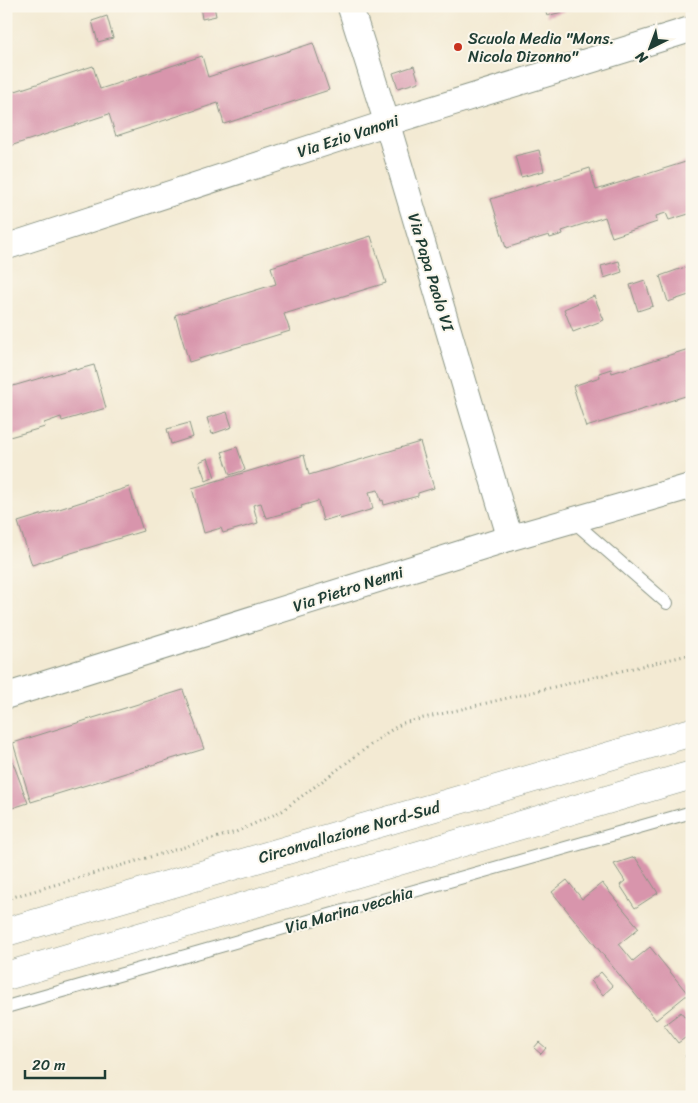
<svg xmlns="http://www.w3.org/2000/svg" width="698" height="1103" font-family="Sriracha,sans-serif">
	<rect width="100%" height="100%" fill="#fbf7ec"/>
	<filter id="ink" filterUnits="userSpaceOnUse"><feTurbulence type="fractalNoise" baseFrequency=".02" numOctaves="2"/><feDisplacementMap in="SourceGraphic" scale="10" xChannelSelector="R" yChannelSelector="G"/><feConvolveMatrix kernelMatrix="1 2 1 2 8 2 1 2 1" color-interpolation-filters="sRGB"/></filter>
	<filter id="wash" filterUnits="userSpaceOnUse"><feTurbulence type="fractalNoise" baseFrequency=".0096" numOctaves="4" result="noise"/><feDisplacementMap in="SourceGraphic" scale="20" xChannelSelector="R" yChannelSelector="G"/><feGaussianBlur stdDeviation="1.12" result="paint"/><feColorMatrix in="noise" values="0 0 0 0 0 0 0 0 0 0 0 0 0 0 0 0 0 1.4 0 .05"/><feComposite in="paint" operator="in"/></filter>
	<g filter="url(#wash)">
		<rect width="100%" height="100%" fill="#f3ead3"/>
		<g id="blocks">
			<g fill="#d895ac">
				<polygon points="200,6 214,6 216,16 202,19"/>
				<polygon points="544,6 580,6 580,7 547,16"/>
				<polygon points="107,16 113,38 98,42 92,21"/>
				<polygon points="313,43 329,90 224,124 218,103 116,136 109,114 7,147 6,94 93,66 100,89 202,56 208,77"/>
				<polygon points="414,66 419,82 398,88 393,73"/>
				<polygon points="539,150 544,171 521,177 515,156"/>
				<polygon points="692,160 692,213 669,220 666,213 656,216 657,222 612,237 605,217 562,231 563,234 550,238 549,235 506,248 491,199 590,168 596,190"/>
				<polygon points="371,236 386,283 284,314 290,331 189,362 175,315 276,284 271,267"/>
				<polygon points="619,261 622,272 604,278 601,266"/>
				<polygon points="688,266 692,276 692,294 668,302 660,276"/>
				<polygon points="645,280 653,306 638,311 630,285"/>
				<polygon points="594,296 604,320 573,332 564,309"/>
				<polygon points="692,348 692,394 586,427 573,386 600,377 599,373 611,369 612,373"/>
				<polygon points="94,365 106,408 62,421 61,417 44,423 45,427 6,438 6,388 75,368 76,370"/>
				<polygon points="227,412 232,427 212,434 207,418"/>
				<polygon points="189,423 193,437 171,444 167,429"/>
				<polygon points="420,442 434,488 418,493 418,496 384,505 383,500 381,501 378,490 369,492 373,509 340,519 339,516 323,521 318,501 301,506 302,508 267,518 266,515 265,516 261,503 253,505 258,523 223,533 221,528 204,533 192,488 304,455 309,475"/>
				<polygon points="237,447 245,470 230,475 222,452"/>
				<polygon points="208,458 215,477 206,481 199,462"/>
				<polygon points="129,487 143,531 32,565 18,522"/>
				<polygon points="183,690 204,749 31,802 13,743"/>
				<polygon points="6,744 28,803 6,810"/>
				<polygon points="635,857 658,893 635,908 620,885 625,881 614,864"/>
				<polygon points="567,880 582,899 602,883 639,928 619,944 633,961 650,947 688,994 656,1020 552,892"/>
				<polygon points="601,972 613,986 603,995 591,981"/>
				<polygon points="681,1012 692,1026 692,1033 678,1043 664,1025"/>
				<polygon points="539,1042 546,1048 541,1054 534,1048"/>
				<polygon points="692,1051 692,1064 685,1056"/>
			</g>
		</g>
	</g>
	<g filter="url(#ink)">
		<use href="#blocks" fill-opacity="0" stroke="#899484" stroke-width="1"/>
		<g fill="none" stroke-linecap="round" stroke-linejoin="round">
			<g stroke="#899484" stroke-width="14">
				<g id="service">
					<polyline points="572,520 667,603"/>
					<polyline points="6,1007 692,812"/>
				</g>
			</g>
			<g stroke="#899484" stroke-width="27">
				<g id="minor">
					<polyline points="350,6 387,123 510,538"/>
					<polyline points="6,247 387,123 692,29"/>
					<polyline points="6,696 510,538 692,486"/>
				</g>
			</g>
			<g stroke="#899484" stroke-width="29">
				<g id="secondary">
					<polyline points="6,932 692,732"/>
					<polyline points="6,976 692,775"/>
				</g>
			</g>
			<polyline stroke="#899484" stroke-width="3" stroke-dasharray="1 4" stroke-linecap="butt" points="6,899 236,832 282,811 388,732 403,723 692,654"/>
			<use href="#service" stroke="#fff" stroke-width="12"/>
			<use href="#minor" stroke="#fff" stroke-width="25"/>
			<use href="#secondary" stroke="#fff" stroke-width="28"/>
		</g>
	</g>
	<circle fill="#c8321e" stroke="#fbf7ec" stroke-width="2" cx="458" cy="47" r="5"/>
	<g text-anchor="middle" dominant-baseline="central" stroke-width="4" stroke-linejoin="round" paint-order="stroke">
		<g font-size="16" fill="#1f3d34" stroke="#fbf7ec" text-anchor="start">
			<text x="468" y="38">Scuola Media "Mons.<tspan x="468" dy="18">Nicola Dizonno"</tspan></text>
		</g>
		<g font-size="16" fill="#1f3d34" stroke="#fbf7ec">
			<text transform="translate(348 136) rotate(-18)">Via Ezio Vanoni</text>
			<text transform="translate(431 272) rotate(73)">Via Papa Paolo VI</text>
			<text transform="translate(348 589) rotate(-18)">Via Pietro Nenni</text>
			<text transform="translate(349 832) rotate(-16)">Circonvallazione Nord-Sud</text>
			<text transform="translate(349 910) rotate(-16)">Via Marina vecchia</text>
		</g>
	</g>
	<rect width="698" height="1103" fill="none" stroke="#fbf7ec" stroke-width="25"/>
	<g transform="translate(650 48) rotate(222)" stroke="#fbf7ec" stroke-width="4" paint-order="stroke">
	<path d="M0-4L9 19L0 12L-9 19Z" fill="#1f3d34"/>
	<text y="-8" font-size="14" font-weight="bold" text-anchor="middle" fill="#1f3d34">N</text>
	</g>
	<path d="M25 1070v8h80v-8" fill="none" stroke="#1f3d34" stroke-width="2.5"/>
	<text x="32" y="1070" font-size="15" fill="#1f3d34" stroke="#fbf7ec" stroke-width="4" paint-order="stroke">20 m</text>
</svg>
